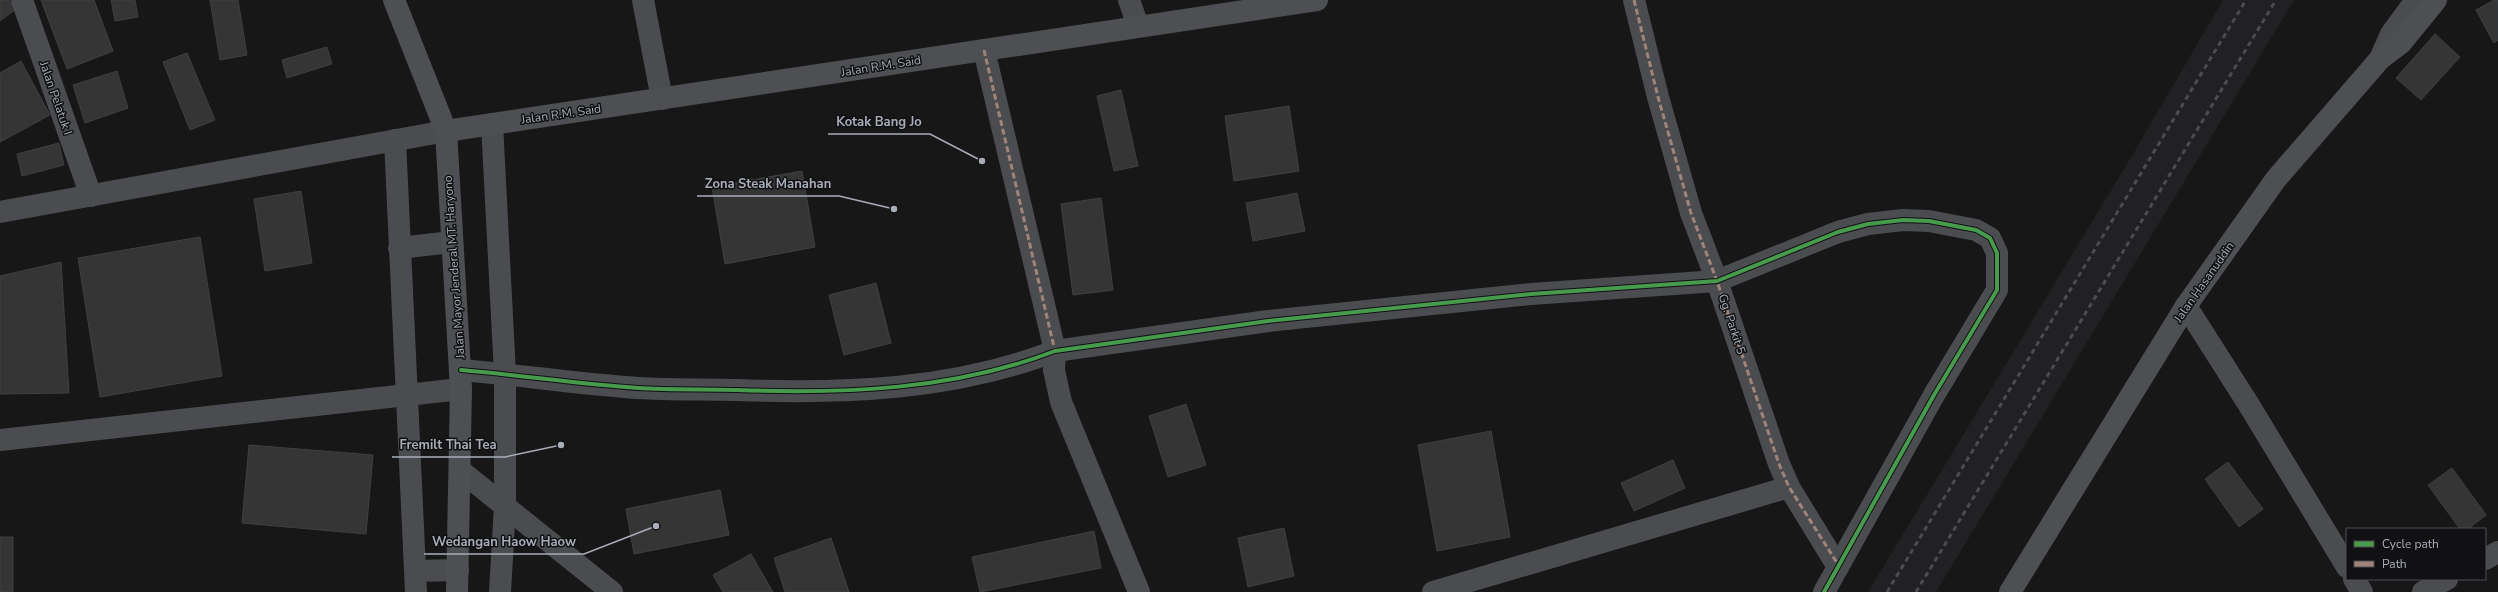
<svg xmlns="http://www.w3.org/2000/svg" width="2498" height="592" font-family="'Nunito Sans',sans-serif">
	<rect width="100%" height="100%" fill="#171717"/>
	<polygon fill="#212123" points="2223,0 2294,0 1936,592 1868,592 2130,159"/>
	<g fill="#353536" stroke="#3f4043">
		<polygon points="0,0 9,0 16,9 0,21"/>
		<polygon points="41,0 94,0 113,51 67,69"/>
		<polygon points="111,0 135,0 138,17 115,21"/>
		<polygon points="210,0 238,0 247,55 220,60"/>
		<polygon points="2494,0 2498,0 2498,40 2494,43 2476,10"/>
		<polygon points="2435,34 2460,57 2421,100 2396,78"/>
		<polygon points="327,47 332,64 287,78 282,60"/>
		<polygon points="187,53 215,120 190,130 163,62"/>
		<polygon points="21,61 50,115 0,142 0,73"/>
		<polygon points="117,71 128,108 85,123 73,85"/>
		<polygon points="1121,90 1138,166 1114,171 1097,96"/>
		<polygon points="1289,106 1299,171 1234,181 1225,116"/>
		<polygon points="59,143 64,165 22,176 17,154"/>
		<polygon points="802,171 815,247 725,264 712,187"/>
		<polygon points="301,191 312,263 265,271 254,199"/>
		<polygon points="1297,193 1305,231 1253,241 1246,203"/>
		<polygon points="1101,198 1113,290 1073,295 1061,204"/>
		<polygon points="200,237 222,376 100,397 78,258"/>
		<polygon points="61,262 69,393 0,394 0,276"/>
		<polygon points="876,283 891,343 844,355 829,295"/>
		<polygon points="1186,404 1206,465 1168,477 1149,416"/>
		<polygon points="1491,431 1510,537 1437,551 1418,445"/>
		<polygon points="249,445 373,455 366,534 242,523"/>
		<polygon points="1673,460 1685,488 1634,511 1621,483"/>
		<polygon points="2228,462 2263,509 2239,527 2205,479"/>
		<polygon points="2452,468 2486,515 2468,529 2460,529 2428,485"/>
		<polygon points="720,490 729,535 634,554 626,509"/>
		<polygon points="1284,528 1294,576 1248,587 1238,538"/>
		<polygon points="1094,531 1101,568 980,592 972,557"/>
		<rect x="0" y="537" width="13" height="55"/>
		<polygon points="831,538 849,592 785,592 774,558"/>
		<polygon points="751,554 773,592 723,592 713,575"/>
	</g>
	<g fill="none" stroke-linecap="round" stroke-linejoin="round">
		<g stroke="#4b4c50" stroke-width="22">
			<polyline points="22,0 91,196"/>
			<polyline points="643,0 662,99"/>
			<polyline points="1129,0 1138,26"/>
			<polyline points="1634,0 1658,97 1691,213 1717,281 1779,464 1789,487 1838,567"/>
			<polyline points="984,50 1055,351 1054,370 1061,402 1139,592"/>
			<polyline points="2380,59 2391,34 2416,0"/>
			<polyline points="492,124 505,374 505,506 500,592"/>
			<polyline points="395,140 416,592"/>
			<polyline points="0,212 446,131"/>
			<polyline points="399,248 452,242"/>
			<polyline points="2186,306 2249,405 2347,567"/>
			<path d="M461 370C520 375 579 384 638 388 671 390 704 389 737 390 845 394 954 390 1055 351L1268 321 1531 294 1717 281 1838 232 1868 224 1903 220 1929 221 1976 230 1990 238 1997 253V290L1934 395 1824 592"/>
			<polyline points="0,440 461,389"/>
			<polyline points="461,471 612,592"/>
			<polyline points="2485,559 2498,552"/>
			<polyline points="416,571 458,570"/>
			<polyline points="2354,579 2362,592"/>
			<polyline points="1433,592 1789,487"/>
			<polyline points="2423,592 2447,579"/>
		</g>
		<g stroke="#4d4f52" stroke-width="22">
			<polyline points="394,0 446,131 461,389 457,592"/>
			<polyline points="446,131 1317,0"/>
			<polyline points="2010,592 2186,306 2276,179 2380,59 2401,43 2436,0"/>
		</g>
		<g stroke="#4b4c4f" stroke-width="3" stroke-dasharray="5 4" stroke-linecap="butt">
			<polyline points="1887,592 2246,0"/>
			<polyline points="1916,592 2276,0"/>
		</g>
		<g stroke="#a18479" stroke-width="3" stroke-dasharray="6 3" stroke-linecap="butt">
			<polyline points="1634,0 1658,97 1691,213 1717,281 1779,464 1789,487 1839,566"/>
			<polyline points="984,50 1055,351"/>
		</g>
		<g stroke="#111113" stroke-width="6">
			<path id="cycleway" d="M461 370C520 375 579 384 638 388 671 390 704 389 737 390 845 394 954 390 1055 351L1268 321 1531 294 1717 281 1838 232 1868 224 1903 220 1929 221 1976 230 1990 238 1997 253V290L1934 395 1824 592"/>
		</g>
		<use href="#cycleway" stroke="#469c4c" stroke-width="4"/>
	</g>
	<g text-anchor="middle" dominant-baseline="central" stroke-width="3" stroke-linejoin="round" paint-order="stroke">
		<g font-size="12" fill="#a8adb8" stroke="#111113">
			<text transform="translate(881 66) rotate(-9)">Jalan R.M. Said</text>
			<text transform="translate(56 98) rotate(71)">Jalan Pelatuk I</text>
			<text transform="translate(561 114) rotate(-8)">Jalan R.M. Said</text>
			<text transform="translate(454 267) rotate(-94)">Jalan Mayor Jenderal MT. Haryono</text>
			<text transform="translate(2204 282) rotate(-55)">Jalan Hasanuddin</text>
			<text transform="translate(1732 324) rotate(72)">Gg. Parkit 5</text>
		</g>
	</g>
	<path fill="none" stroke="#a8adb8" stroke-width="1.5" d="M982 161L930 134H828M894 209L839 196H697M561 445L505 457H392M656 526L584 554H424"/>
	<g fill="#a8adb8" stroke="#111113" stroke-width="1.5">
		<circle cx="982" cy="161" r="4"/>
		<circle cx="894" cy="209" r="4"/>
		<circle cx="561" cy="445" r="4"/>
		<circle cx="656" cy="526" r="4"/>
	</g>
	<g font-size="13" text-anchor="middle" font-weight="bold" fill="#a8adb8" stroke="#111113" stroke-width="3" stroke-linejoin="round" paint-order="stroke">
		<text x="879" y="126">Kotak Bang Jo</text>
		<text x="768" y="188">Zona Steak Manahan</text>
		<text x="448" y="449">Fremilt Thai Tea</text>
		<text x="504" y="546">Wedangan Haow Haow</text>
	</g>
	<rect x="2346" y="528" width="140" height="52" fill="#111113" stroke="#4d4f55"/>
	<rect x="2354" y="541" width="20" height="6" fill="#469c4c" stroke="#4d4f55"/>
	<text x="2382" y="548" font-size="12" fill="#a8adb8">Cycle path</text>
	<rect x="2354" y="561" width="20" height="6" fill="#a18479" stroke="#4d4f55"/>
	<text x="2382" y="568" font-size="12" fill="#a8adb8">Path</text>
</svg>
